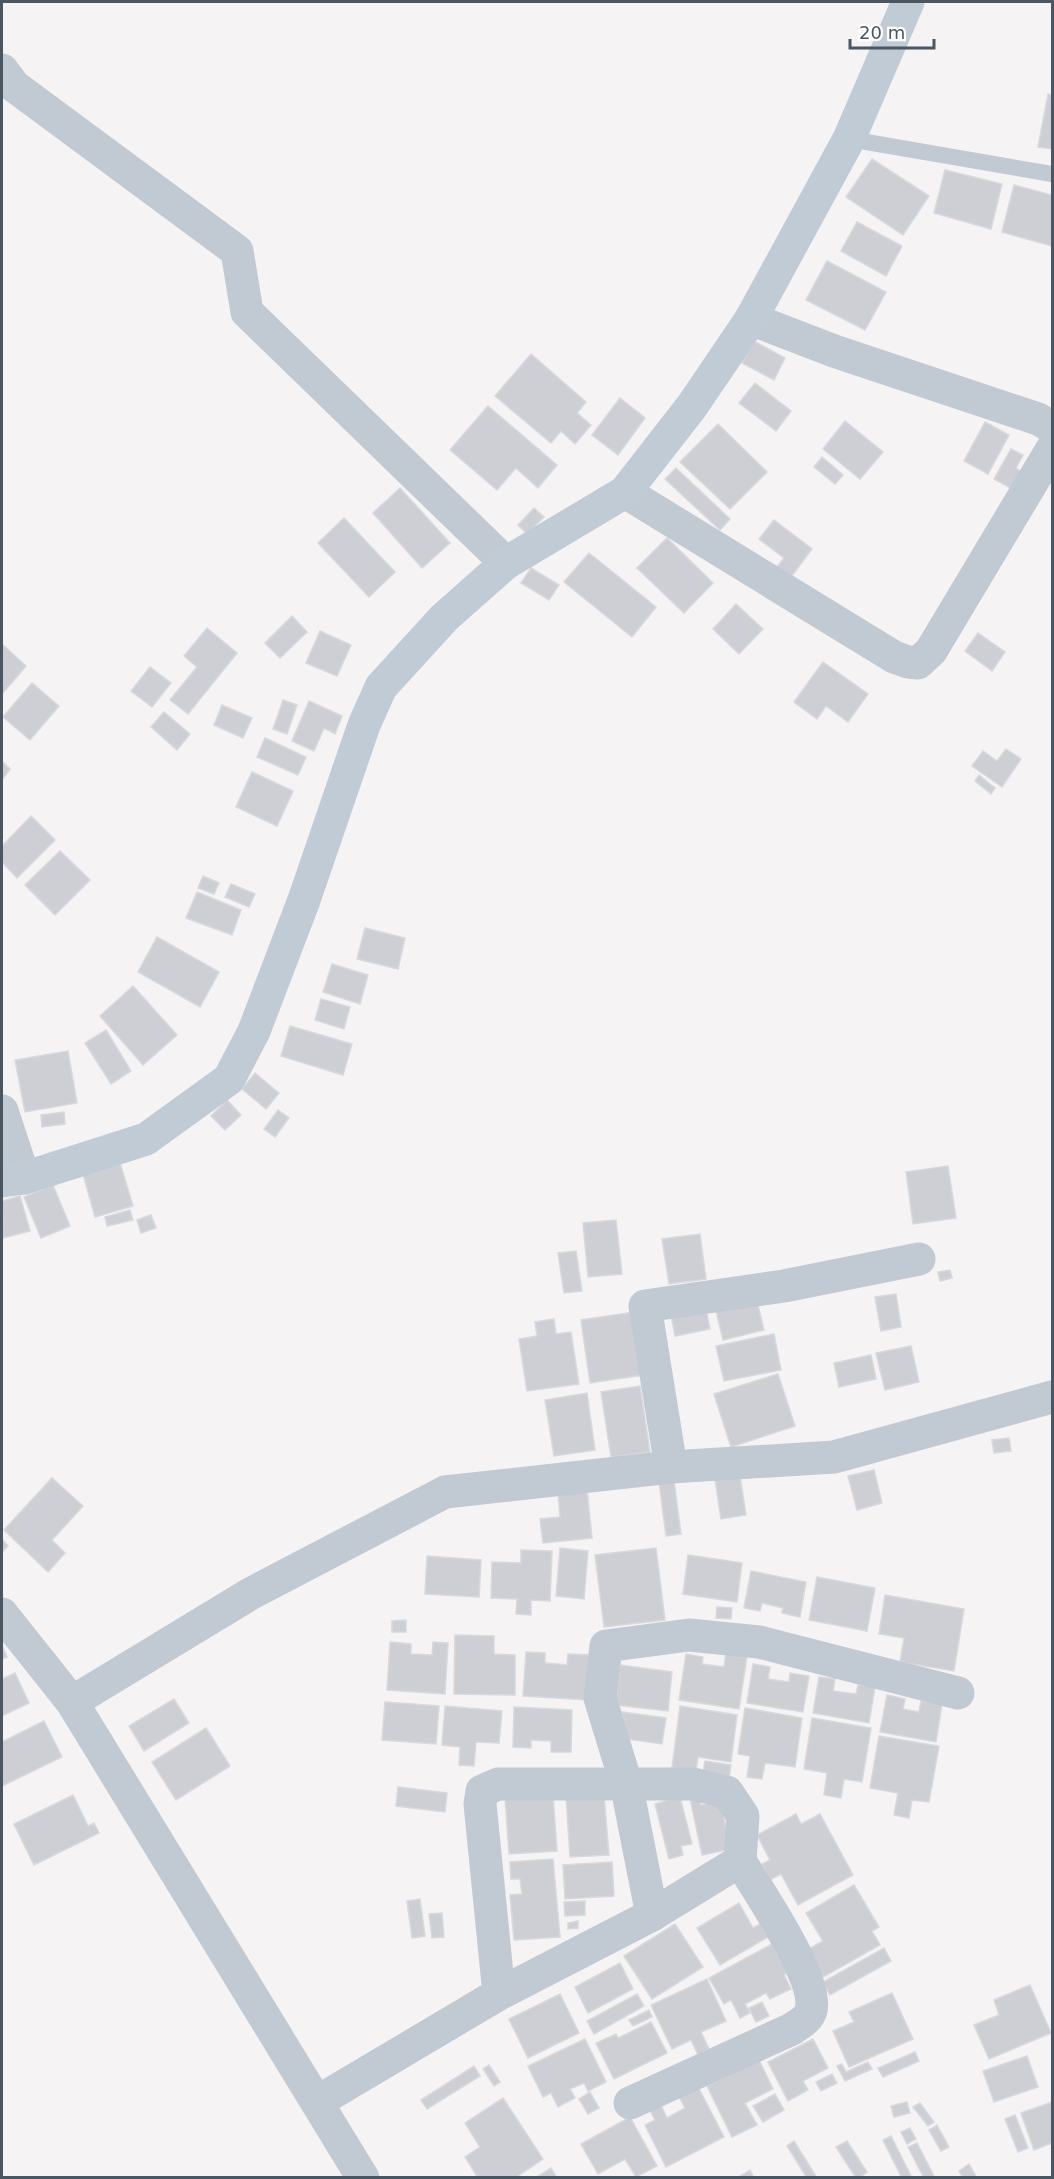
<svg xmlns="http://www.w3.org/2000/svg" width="1054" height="2179" font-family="'DejaVu Sans',sans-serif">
	<rect width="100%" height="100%" fill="#f5f3f3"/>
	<g fill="#cdcfd5" stroke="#d7d9de" stroke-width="1.5">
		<polygon points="1048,94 1052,95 1052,149 1038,147"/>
		<polygon points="872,159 929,196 903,235 846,197"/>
		<polygon points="945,170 1002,184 991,229 934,213"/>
		<polygon points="1014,185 1052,195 1052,246 1002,232"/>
		<polygon points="857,222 902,246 886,276 841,251"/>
		<polygon points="827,261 886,292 865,330 806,300"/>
		<polygon points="754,341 785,358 774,380 742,363"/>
		<polygon points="531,354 586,402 577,413 591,425 575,444 561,431 551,443 495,396"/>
		<polygon points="755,383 791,411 776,431 739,403"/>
		<polygon points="620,398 645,418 618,455 592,435"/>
		<polygon points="488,406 557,465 538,488 516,468 497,490 450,450"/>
		<polygon points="845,421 883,452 860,479 823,449"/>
		<polygon points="985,422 1009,435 988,474 964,461"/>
		<polygon points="718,424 767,472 730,509 680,462"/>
		<polygon points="1011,449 1023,455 1016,468 1023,473 1014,490 994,479"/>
		<polygon points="822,457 843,475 835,484 814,467"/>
		<polygon points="676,468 730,519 720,530 665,479"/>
		<polygon points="400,488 450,543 422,568 373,513"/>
		<polygon points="534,508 544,517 527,534 518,525"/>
		<polygon points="344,518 395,572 369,597 318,543"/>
		<polygon points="774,520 812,549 788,581 775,570 784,558 759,539"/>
		<polygon points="667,538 713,583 684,613 637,568"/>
		<polygon points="589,553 656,607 632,637 564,582"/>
		<polygon points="531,568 559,585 549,600 521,583"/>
		<polygon points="736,604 763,629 739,654 713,629"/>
		<polygon points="292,616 307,632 280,658 265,643"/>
		<polygon points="207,628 237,653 188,714 170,700 197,667 184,656"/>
		<polygon points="320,631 351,645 337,676 306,663"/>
		<polygon points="978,633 1005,652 992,671 965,651"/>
		<polygon points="2,644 26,666 2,694"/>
		<polygon points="823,662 868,694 848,722 826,706 817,719 794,702"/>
		<polygon points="150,667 171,683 152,707 131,691"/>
		<polygon points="32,683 59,706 30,740 3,717"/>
		<polygon points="283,700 297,705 287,734 273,729"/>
		<polygon points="309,701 342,716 335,734 324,728 314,751 292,741"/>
		<polygon points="222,705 252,718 243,738 214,725"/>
		<polygon points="164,712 190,734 177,750 151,727"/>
		<polygon points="265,738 306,757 298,775 257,757"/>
		<polygon points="1006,749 1021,759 1002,787 972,766 983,751 997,761"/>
		<polygon points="2,761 10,769 2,780"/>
		<polygon points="252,772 293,791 277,826 236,807"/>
		<polygon points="979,775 995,788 991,794 975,781"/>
		<polygon points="31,816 55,840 17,878 2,862 2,846"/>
		<polygon points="60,851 90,880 55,915 25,885"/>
		<polygon points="203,876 219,883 214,894 198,888"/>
		<polygon points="231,884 255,894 249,907 225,897"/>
		<polygon points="197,892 241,910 232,935 186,918"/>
		<polygon points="365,928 405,938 398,969 357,959"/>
		<polygon points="157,937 219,972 200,1007 138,972"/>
		<polygon points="332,964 368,975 360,1004 323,992"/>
		<polygon points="133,986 177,1035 143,1065 100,1016"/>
		<polygon points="321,999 350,1007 344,1029 315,1020"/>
		<polygon points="290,1026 352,1044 343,1075 281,1056"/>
		<polygon points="106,1030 131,1071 111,1084 85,1043"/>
		<polygon points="68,1051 77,1103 25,1112 15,1060"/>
		<polygon points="255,1073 279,1093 266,1109 242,1089"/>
		<polygon points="227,1100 241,1115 225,1130 211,1116"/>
		<polygon points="278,1110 289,1118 275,1137 264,1129"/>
		<polygon points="64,1112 65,1124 42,1127 41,1115"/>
		<polygon points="118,1156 133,1206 95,1217 81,1167"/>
		<polygon points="948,1166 956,1218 913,1224 906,1172"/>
		<polygon points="53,1185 70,1226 41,1238 24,1197"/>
		<polygon points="20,1196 30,1231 3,1238 2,1201"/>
		<polygon points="130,1210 133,1220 107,1226 105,1217"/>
		<polygon points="151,1215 156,1228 141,1233 137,1220"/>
		<polygon points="616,1220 622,1274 588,1277 583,1223"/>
		<polygon points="700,1234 706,1279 669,1284 662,1239"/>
		<polygon points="576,1251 582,1291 564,1293 558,1253"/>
		<polygon points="950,1270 952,1278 940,1281 938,1272"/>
		<polygon points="896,1294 901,1327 881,1331 875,1297"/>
		<polygon points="757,1301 764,1330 723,1340 716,1311"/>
		<polygon points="706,1309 710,1329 675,1336 671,1315"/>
		<polygon points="634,1312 643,1375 590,1383 581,1320"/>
		<polygon points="554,1319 556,1334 571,1332 579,1384 527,1391 519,1339 537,1336 535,1322"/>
		<polygon points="774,1334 781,1370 724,1381 716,1346"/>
		<polygon points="911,1346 919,1382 885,1390 876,1353"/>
		<polygon points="871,1355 876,1379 839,1387 834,1363"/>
		<polygon points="778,1374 795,1426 731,1447 714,1394"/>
		<polygon points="640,1386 650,1452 611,1457 601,1392"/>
		<polygon points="587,1393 595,1450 554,1456 545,1400"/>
		<polygon points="1009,1438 1011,1451 994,1453 992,1440"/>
		<polygon points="874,1470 882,1503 857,1510 848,1476"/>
		<polygon points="740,1476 746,1515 721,1519 715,1479"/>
		<polygon points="52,1478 83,1506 52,1540 65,1553 48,1572 4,1530"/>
		<polygon points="674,1481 681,1534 666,1536 659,1482"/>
		<polygon points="587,1489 592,1538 543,1543 540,1519 560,1517 558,1492"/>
		<polygon points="2,1539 8,1546 2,1552"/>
		<polygon points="560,1548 588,1551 584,1599 556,1596"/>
		<polygon points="656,1548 665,1620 604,1627 595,1555"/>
		<polygon points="521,1550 552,1551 550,1601 531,1600 531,1615 516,1614 517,1599 491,1598 492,1562 521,1563"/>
		<polygon points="688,1555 742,1563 737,1602 683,1594"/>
		<polygon points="427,1556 481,1560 479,1597 425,1594"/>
		<polygon points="751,1571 806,1582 800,1617 782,1613 783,1608 762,1603 760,1611 744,1608"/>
		<polygon points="817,1577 875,1588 867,1631 809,1620"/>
		<polygon points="885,1595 964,1609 954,1671 900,1662 904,1638 879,1634"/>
		<polygon points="717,1607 732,1608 731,1619 716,1618"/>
		<polygon points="406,1620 406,1632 392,1632 392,1621"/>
		<polygon points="455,1635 494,1636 494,1654 515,1655 515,1695 454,1694"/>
		<polygon points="390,1642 411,1644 411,1654 432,1655 433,1642 448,1643 445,1694 387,1690"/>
		<polygon points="2,1645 7,1657 2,1659"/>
		<polygon points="526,1652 545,1653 545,1663 567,1665 568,1654 590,1655 588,1700 523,1696"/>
		<polygon points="726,1653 747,1656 739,1709 679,1700 686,1654 703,1657 702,1664 724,1667"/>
		<polygon points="753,1664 770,1667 768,1679 789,1682 790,1673 809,1676 803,1712 747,1703"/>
		<polygon points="620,1665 672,1672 668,1711 616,1705"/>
		<polygon points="15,1673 29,1703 2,1716 2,1679"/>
		<polygon points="819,1677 835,1679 833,1691 856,1694 858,1685 875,1687 869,1723 813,1713"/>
		<polygon points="887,1695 905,1699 903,1709 919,1712 921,1701 942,1704 936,1742 880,1732"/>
		<polygon points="174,1699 189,1723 144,1751 129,1726"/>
		<polygon points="385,1702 439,1706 436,1744 382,1740"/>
		<polygon points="445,1706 502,1711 499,1743 476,1742 474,1766 459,1765 460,1747 442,1745"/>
		<polygon points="680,1706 737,1715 731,1762 698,1757 696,1771 672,1768"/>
		<polygon points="514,1707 572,1710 571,1752 551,1752 551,1741 531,1740 531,1748 513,1747"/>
		<polygon points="745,1708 802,1718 795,1767 765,1763 762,1779 747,1777 750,1756 738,1754"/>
		<polygon points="622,1712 666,1718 662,1744 628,1739"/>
		<polygon points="812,1718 871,1728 862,1782 844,1779 841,1798 824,1795 827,1773 804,1769"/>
		<polygon points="44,1721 62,1757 2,1786 2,1742"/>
		<polygon points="206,1728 230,1766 176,1800 152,1762"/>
		<polygon points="879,1736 939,1746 929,1802 912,1800 909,1818 894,1815 898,1793 870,1788"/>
		<polygon points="705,1761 731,1765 729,1778 703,1773"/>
		<polygon points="398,1787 447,1793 445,1812 396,1806"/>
		<polygon points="73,1795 88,1826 94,1823 99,1833 34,1865 14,1824"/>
		<polygon points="553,1795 557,1851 509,1854 505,1797"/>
		<polygon points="604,1795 609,1855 570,1857 566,1797"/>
		<polygon points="699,1796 701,1805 720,1801 731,1849 702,1855 690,1798"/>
		<polygon points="680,1797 692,1844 681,1846 683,1855 669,1859 655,1804"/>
		<polygon points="796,1814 801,1824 820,1814 853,1875 798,1905 781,1874 770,1880 762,1864 770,1860 757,1835"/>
		<polygon points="553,1859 560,1937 514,1940 510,1895 522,1894 520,1879 511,1879 510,1862"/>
		<polygon points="612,1862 614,1896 565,1899 563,1865"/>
		<polygon points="854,1885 879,1927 872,1931 880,1945 823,1977 807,1950 823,1941 806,1913"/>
		<polygon points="420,1899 425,1936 412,1938 407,1901"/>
		<polygon points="585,1901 585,1915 565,1916 564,1902"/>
		<polygon points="739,1903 753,1928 760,1924 768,1937 720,1965 697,1928"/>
		<polygon points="442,1913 444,1937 432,1938 429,1914"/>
		<polygon points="578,1921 578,1928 568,1929 568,1923"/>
		<polygon points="675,1924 703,1967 652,1999 624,1956"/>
		<polygon points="772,1944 787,1973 784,1975 791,1989 770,1999 766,1993 745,2004 750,2013 740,2018 731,2000 724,2004 709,1978"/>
		<polygon points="884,1948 891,1961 830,1995 823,1982"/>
		<polygon points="620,1963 633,1989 588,2013 575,1987"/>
		<polygon points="707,1979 726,2021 701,2032 709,2049 698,2055 691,2040 672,2049 651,2005"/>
		<polygon points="1030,1985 1051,2033 989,2059 974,2025 999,2015 994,2000"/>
		<polygon points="892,1993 913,2039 849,2067 833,2031 854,2022 849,2012"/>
		<polygon points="560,1994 579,2033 528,2058 509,2019"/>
		<polygon points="637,1994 644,2006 594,2034 587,2021"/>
		<polygon points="762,2002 769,2016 756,2022 749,2008"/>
		<polygon points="649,2010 652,2017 633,2026 629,2020"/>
		<polygon points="651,2022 667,2053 614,2079 596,2043 616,2034 618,2038"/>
		<polygon points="585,2039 606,2082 588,2091 584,2083 570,2089 575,2098 558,2107 551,2093 543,2097 528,2066"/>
		<polygon points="813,2039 828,2068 803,2081 808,2090 788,2101 768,2062"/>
		<polygon points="915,2052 919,2061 883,2077 878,2068"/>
		<polygon points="1027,2056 1038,2087 994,2102 983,2071"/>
		<polygon points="759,2060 773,2089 745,2103 757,2125 732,2137 707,2086"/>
		<polygon points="868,2062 872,2069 845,2081 837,2066 842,2064 846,2072"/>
		<polygon points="489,2065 500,2082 494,2086 483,2069"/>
		<polygon points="474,2066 480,2076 427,2109 421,2100"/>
		<polygon points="832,2074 837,2083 821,2091 816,2082"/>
		<polygon points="697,2085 724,2137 666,2167 645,2125 655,2120 649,2108 660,2103 667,2118 685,2108 678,2095"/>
		<polygon points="590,2092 599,2108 588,2114 579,2099"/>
		<polygon points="775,2094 784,2110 763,2122 753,2106"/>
		<polygon points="503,2098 543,2159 515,2178 478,2178 465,2157 480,2147 465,2123"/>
		<polygon points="907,2102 910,2113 894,2117 891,2106"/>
		<polygon points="1052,2102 1052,2143 1034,2150 1021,2113"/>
		<polygon points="920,2103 934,2122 928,2126 913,2107"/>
		<polygon points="1015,2115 1028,2148 1018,2152 1005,2119"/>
		<polygon points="630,2117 657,2166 636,2177 625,2159 598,2174 581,2144"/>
		<polygon points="937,2125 949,2147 941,2151 929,2130"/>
		<polygon points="910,2128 916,2139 907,2144 901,2132"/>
		<polygon points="891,2136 912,2178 902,2178 883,2140"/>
		<polygon points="794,2141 817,2178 807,2178 787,2146"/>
		<polygon points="847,2141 867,2172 859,2178 856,2178 836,2147"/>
		<polygon points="917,2143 935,2178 924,2178 908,2147"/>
		<polygon points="969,2164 977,2178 963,2178 959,2171"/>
		<polygon points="551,2168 557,2178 535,2178"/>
		<polygon points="750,2170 754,2178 737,2178"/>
	</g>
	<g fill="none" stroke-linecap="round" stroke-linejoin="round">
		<polyline stroke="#c1cad2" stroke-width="16" points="849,139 1052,174"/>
		<g stroke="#c1cad2" stroke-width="33">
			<polyline points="2,70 14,86 237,251 247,312 506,563"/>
			<polyline points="751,319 834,351 1038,419 1052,427"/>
			<polyline points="625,492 894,657 908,662 918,663 931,651 1052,449"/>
			<polyline points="2,1111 24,1178"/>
			<polyline points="671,1467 645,1306 784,1286 919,1259"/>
			<polyline points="2,1614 72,1702 363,2178"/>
			<polyline points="72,1702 250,1594 445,1492 671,1467 834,1457 1052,1397"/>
			<polyline points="652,1915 626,1783 600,1698 606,1646 689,1635 759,1642 958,1693"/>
			<polyline points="317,2102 499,1994 652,1915 740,1861 743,1816 727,1792 693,1784 498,1784 482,1791 480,1804 499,1994"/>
			<path d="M630 2103 792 2029C799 2024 809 2019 811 2010 819 1979 757 1889 740 1861"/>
		</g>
		<polyline stroke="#c1cbd6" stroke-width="33" points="2,1181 24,1178 146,1139 229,1079 254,1031 304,900 364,725 381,687 444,618 506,563 625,492 692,406 751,319 849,139 908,2"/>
	</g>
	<rect width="1054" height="2179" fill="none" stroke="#4a5661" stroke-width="6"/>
	<path d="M850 39v9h84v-9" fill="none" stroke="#4a5661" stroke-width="3"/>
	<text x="859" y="39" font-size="18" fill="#4a5661" stroke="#ffffff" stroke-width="4.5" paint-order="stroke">20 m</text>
</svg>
